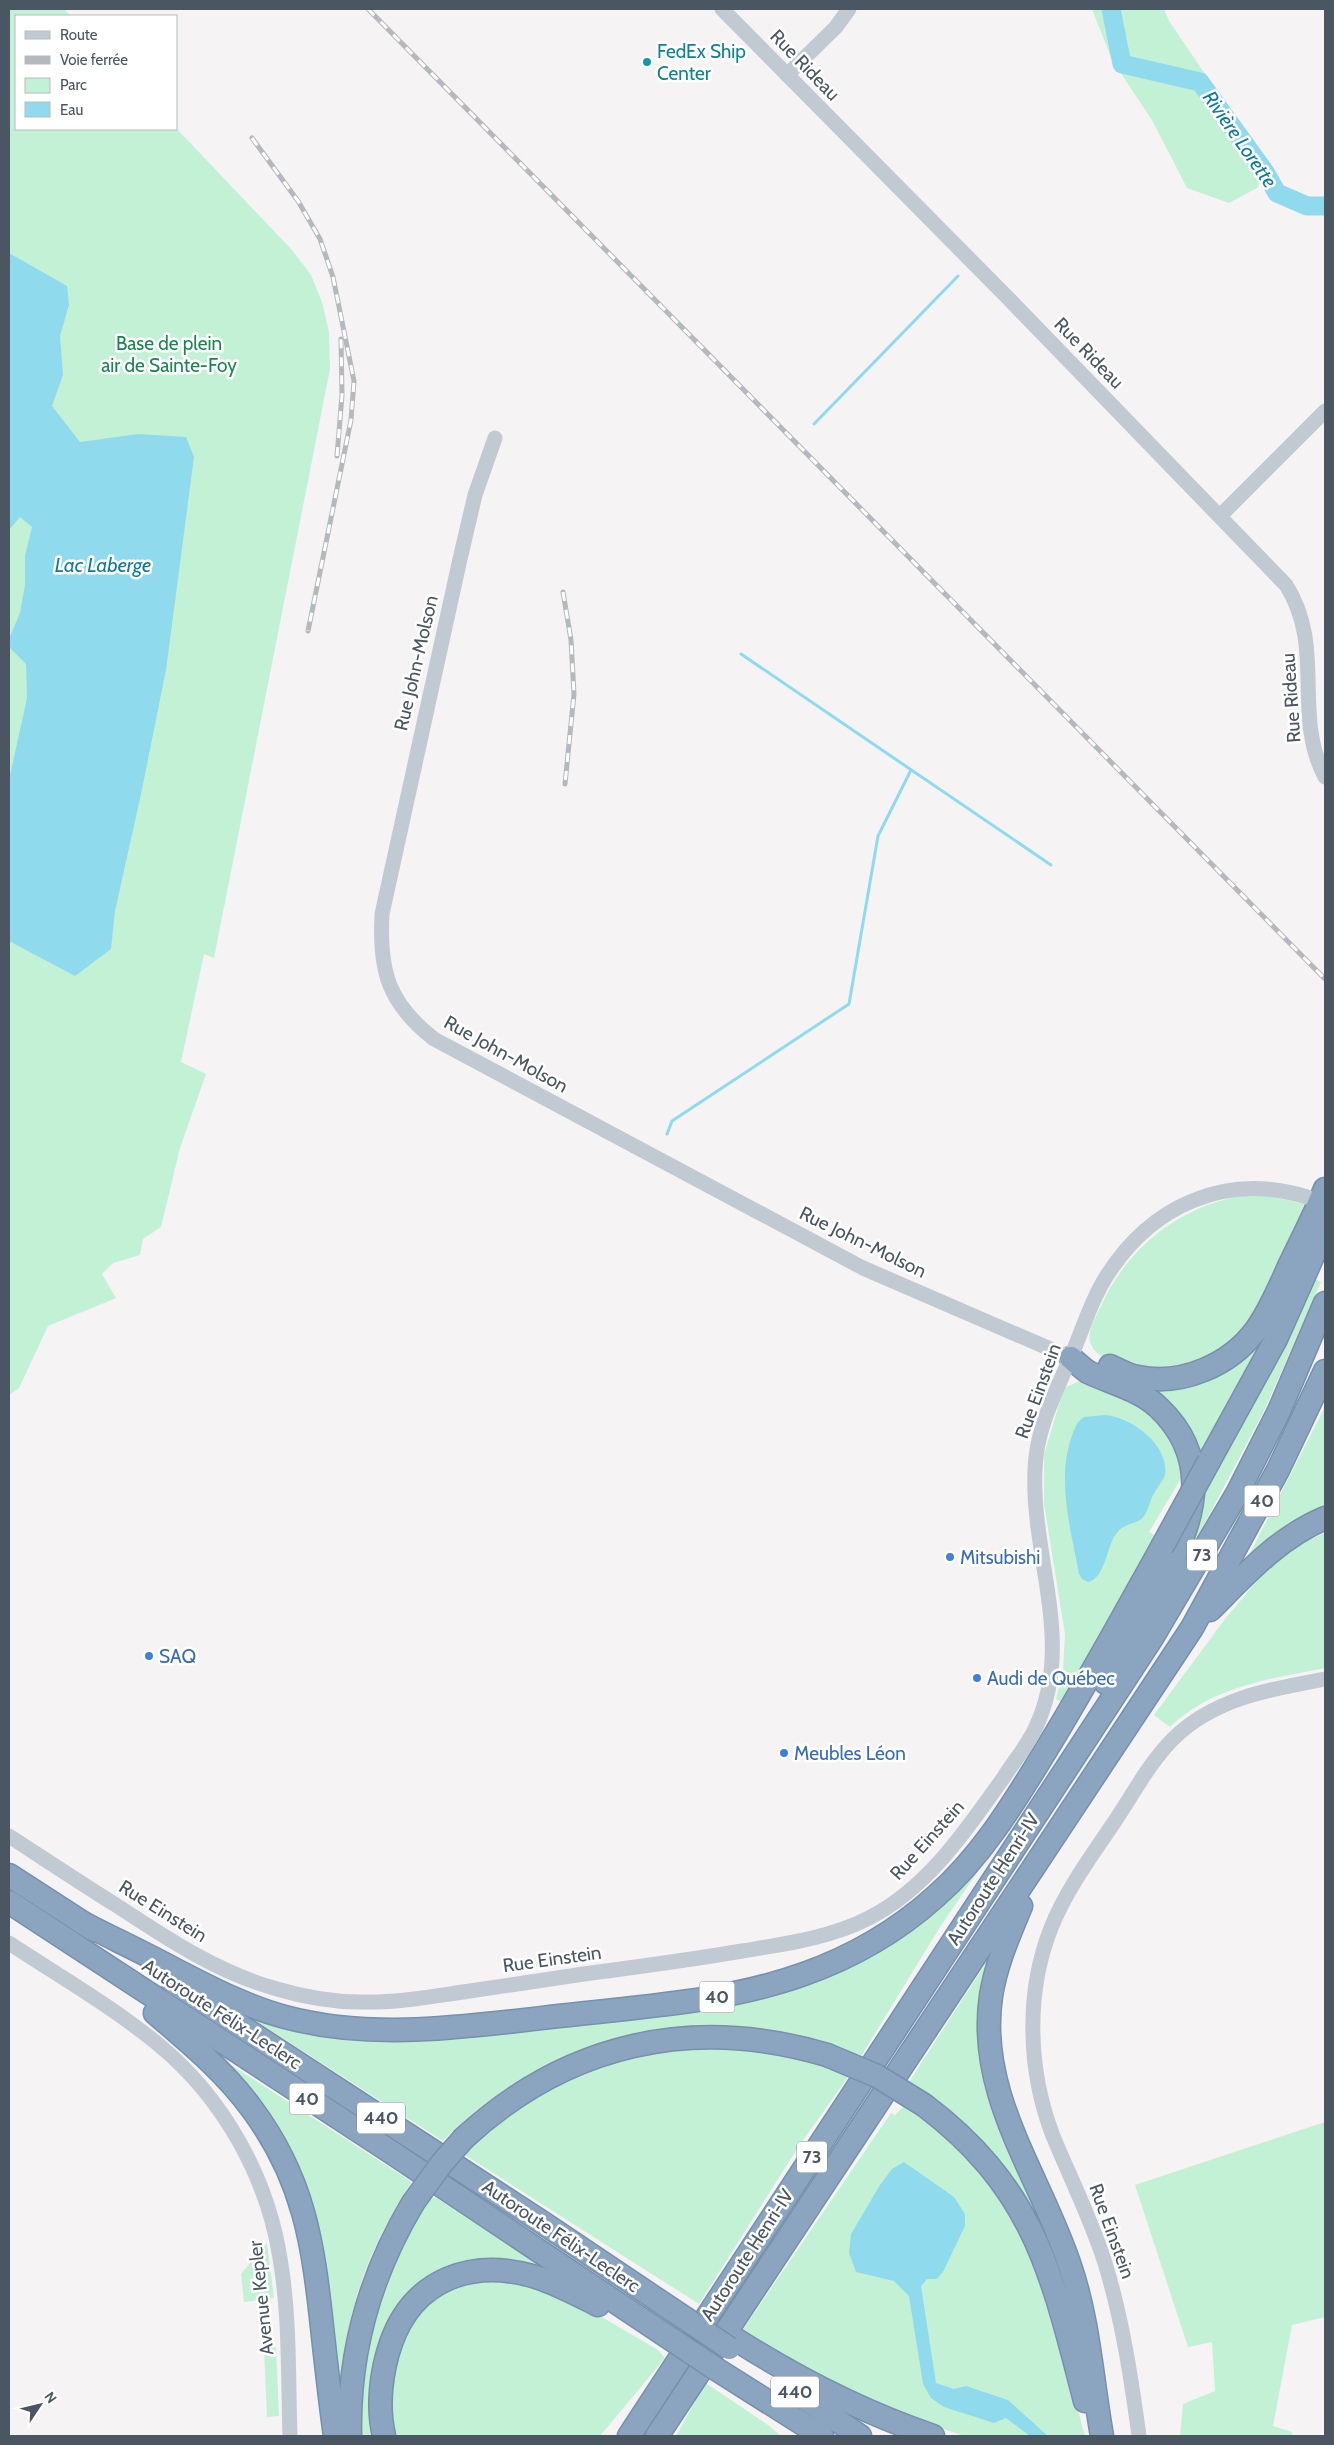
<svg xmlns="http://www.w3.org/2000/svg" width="1334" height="2445" font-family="Cabin,sans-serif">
	<rect width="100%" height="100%" fill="#f5f3f3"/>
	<g fill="#c3f1d5">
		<polygon points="9,9 64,9 71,16 16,16 16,129 176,128 292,250 311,275 322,302 329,332 330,369 214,958 204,954 181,1062 206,1074 180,1148 161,1227 143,1239 140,1255 113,1263 102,1274 116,1298 48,1326 19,1388 9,1395"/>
		<polygon points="1092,9 1164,9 1169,21 1269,168 1257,188 1229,203 1187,188 1152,120 1112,60"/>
		<path d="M1260 1194 1304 1204C1291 1246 1277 1285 1252 1321 1247 1327 1242 1336 1236 1342 1229 1349 1216 1354 1206 1359 1201 1362 1193 1369 1187 1370 1177 1373 1145 1369 1134 1368 1120 1367 1094 1357 1090 1342 1087 1330 1096 1317 1101 1306 1129 1243 1190 1198 1260 1194Z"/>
		<polygon points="1313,1278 1321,1282 1264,1411 1189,1553 1185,1551 1199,1495"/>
		<polygon points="1293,1285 1198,1464 1144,1384 1189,1384"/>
		<polygon points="1082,1380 1091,1381 1156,1415 1179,1446 1183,1475 1149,1532 1159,1538 1065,1704 1056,1699 1063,1670 1065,1634 1044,1504 1044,1455 1062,1394 1066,1387"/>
		<polygon points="1325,1407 1325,1511 1253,1560 1248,1557"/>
		<path d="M1325 1533V1668C1270 1679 1213 1686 1170 1727L1154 1715 1225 1619 1271 1564 1301 1543Z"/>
		<path d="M989 1855 940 1927 860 2058C719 1997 550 2030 443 2141L250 2017 309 2030 798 1986Z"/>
		<polygon points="988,1960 980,2028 1064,2272 1060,2274 940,2105 909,2082"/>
		<path d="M689 2047C747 2047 795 2054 850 2074L797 2149 699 2304 465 2155C522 2088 604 2059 689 2047Z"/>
		<path d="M228 2063 412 2182C365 2253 347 2310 339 2395L320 2246 224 2068Z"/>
		<path d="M906 2104C925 2120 946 2135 964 2153 1041 2233 1056 2334 1085 2436H964L873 2405 837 2388 742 2331 891 2113 895 2115Z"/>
		<polygon points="1325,2122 1325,2317 1292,2325 1273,2426 1292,2432 1292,2436 1180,2436 1183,2404 1215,2391 1212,2342 1188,2347 1135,2185"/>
		<path d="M435 2197 563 2280 527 2269 410 2297 378 2436H361C357 2377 371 2314 394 2260 403 2239 417 2219 428 2199L430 2200Z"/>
		<polygon points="267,2243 274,2298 244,2302 241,2274"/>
		<polygon points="495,2279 540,2288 595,2313 658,2350 665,2358 600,2436 394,2436 389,2418 393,2367 418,2311 453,2285"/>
		<polygon points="276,2347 279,2416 267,2417 264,2349"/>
		<polygon points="707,2384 768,2425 781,2436 676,2436 703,2387"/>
	</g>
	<g fill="#90daee">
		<polygon points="9,253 67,286 69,305 60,336 63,375 52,406 80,442 138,434 186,437 194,457 166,670 141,794 115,911 111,949 75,976 9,941 9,780 27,698 26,664 9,647 9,639 20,613 25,585 25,556 32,527 20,517 9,530"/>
		<path d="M1105 1415C1131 1417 1170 1445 1165 1475 1163 1481 1158 1486 1155 1492 1150 1499 1149 1509 1144 1516 1138 1526 1124 1520 1114 1537 1107 1549 1104 1579 1088 1582L1082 1579 1079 1574C1070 1525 1053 1469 1078 1422L1084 1417Z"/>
		<polygon points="904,2162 954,2197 965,2214 965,2226 943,2272 937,2279 927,2279 921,2286 936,2383 954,2389 966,2386 1008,2400 1048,2436 1030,2436 1006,2418 994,2423 944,2407 931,2398 923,2384 909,2296 894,2281 856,2272 849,2253 851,2234 880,2185 892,2169"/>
	</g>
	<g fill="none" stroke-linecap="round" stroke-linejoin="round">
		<g stroke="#90daee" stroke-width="3">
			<polyline points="814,424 958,276"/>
			<polyline points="741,654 1051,865"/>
			<polyline points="667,1134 672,1121 849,1004 878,836 911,770"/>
		</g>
		<polyline stroke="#90daee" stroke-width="19" points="1111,9 1122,64 1200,82 1265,172 1277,193 1307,206 1325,206"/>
		<g stroke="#7690ad" stroke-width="25">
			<g id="highway">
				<path d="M1071 1358C1076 1362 1082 1368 1088 1372 1111 1383 1141 1390 1159 1408 1222 1468 1186 1540 1150 1604 1136 1630 1121 1657 1106 1683"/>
				<path d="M1110 1366C1119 1370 1129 1376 1138 1377 1182 1386 1230 1365 1256 1330 1271 1309 1281 1284 1291 1262 1303 1238 1315 1214 1325 1189"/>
				<polyline points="1209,1461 1276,1339 1325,1229"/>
				<path d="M1210 1610C1246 1574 1278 1538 1325 1518"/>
				<polyline points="9,1875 94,1930"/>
				<polyline points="9,1902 391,2152 674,2341"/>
				<path d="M1021 1906C1009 1935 996 1964 991 1996 976 2096 1042 2178 1071 2269 1089 2323 1092 2380 1102 2436"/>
				<path d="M81 1922C110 1937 140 1951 170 1967 207 1986 244 2006 285 2017 379 2042 474 2025 569 2015 648 2006 729 2001 804 1974 852 1957 897 1931 935 1897 980 1858 1012 1806 1043 1755 1085 1687 1123 1617 1162 1547"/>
				<polyline points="173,1982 543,2223 686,2319"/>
				<path d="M155 2013C190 2043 225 2072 252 2109 304 2179 313 2243 322 2327 326 2363 330 2400 335 2436"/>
				<path d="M924 2105C1035 2189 1052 2274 1085 2401"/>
				<path d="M464 2138C567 2043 693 2015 827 2055"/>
				<path d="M735 2339C798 2379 862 2412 933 2436"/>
				<polyline points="716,2369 822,2436"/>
				<polyline points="785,2385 860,2436"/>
				<path d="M350 2436C348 2352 370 2275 413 2203"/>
				<path d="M384 2436C377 2406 381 2372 391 2343 414 2278 473 2258 536 2277 558 2284 578 2295 598 2305"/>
				<polyline points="629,2436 1152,1638 1238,1492 1279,1411 1325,1303"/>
				<polyline points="657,2436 1192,1628 1278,1470 1325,1371"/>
			</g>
		</g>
		<g stroke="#c1cad2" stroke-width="15">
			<path d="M722 9 1007 297 1286 585C1326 648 1292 714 1325 777"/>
			<polyline points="787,75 836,27 849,9"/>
			<path d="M495 438 475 495 460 559 382 914C379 971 388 1003 434 1039L863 1268 1071 1358"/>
			<polyline points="1220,516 1325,411"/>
			<path d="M9 1836C46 1860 82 1884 119 1907 169 1940 219 1973 277 1989 304 1997 332 2002 360 2002 395 2003 429 1997 463 1992 504 1986 544 1980 584 1974 637 1967 690 1960 742 1951 785 1944 830 1938 869 1918 928 1888 967 1829 1004 1777 1014 1761 1027 1746 1035 1729 1076 1644 1031 1558 1035 1470 1036 1428 1056 1392 1072 1354 1083 1329 1091 1300 1106 1277 1151 1205 1226 1172 1307 1197"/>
			<path d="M9 1943C59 1976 113 2007 159 2045 223 2098 267 2176 280 2258 290 2317 288 2377 290 2436"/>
			<path d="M1139 2436C1131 2377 1122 2317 1104 2260 1090 2217 1070 2177 1053 2136 1028 2071 1025 1994 1051 1928 1066 1890 1092 1855 1115 1821 1133 1794 1150 1762 1173 1739 1214 1698 1271 1689 1325 1679"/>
		</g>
		<use href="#highway" stroke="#8ba5c1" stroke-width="22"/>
		<g stroke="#b5b8bd" stroke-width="5">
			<g id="rail">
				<polyline points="368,9 1325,979"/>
				<polyline points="252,138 298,201 320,239 333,277 354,381 351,420 308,631"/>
				<polyline points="337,456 342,395 341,339"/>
				<polyline points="563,592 571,640 574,694 565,784"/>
			</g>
		</g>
		<use href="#rail" stroke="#fff" stroke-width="3" stroke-dasharray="9" stroke-linecap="butt"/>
		<g stroke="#7690ad" stroke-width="25" stroke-linecap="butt">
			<g id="highway-bridge">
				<polyline points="1162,1547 1209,1461"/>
				<polyline points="827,2055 877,2076 924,2105"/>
				<polyline points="413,2203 442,2163 464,2138"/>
				<polyline points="686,2319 729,2348"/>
				<polyline points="674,2341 716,2369"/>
			</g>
		</g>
		<use href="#highway-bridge" stroke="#8ba5c1" stroke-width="22"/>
	</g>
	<circle fill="#0f9aa8" stroke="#fff" stroke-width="2" cx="647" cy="62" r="5"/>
	<g fill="#3f7fe0" stroke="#fff" stroke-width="2">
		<circle cx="950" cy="1557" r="5"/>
		<circle cx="149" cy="1656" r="5"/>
		<circle cx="977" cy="1678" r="5"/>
		<circle cx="784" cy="1753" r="5"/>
	</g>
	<g text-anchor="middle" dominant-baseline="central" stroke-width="5" stroke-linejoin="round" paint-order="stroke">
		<g fill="#fff" stroke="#808990" stroke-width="1">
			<rect x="1244.5" y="1485.5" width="35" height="31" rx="4"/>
			<rect x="1187" y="1539.5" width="30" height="31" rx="4"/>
			<rect x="699.5" y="1981.5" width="35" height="31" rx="4"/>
			<rect x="289.5" y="2083.5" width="35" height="31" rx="4"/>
			<rect x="357" y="2102.5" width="48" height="31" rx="4"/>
			<rect x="797" y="2141.5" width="30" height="31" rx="4"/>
			<rect x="771" y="2376.5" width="48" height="31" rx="4"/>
		</g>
		<g font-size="18" font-weight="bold" fill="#4a5661">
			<text x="1262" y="1501">40</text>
			<text x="1202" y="1555">73</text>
			<text x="717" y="1997">40</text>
			<text x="307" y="2099">40</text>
			<text x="381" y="2118">440</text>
			<text x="812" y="2157">73</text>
			<text x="795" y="2392">440</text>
		</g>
		<g font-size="19" fill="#0d838f" stroke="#fff" text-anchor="start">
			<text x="657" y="51">FedEx Ship<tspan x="657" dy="22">Center</tspan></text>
		</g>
		<g font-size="19" fill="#4a5661" stroke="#fff">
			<text transform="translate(805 65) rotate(46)">Rue Rideau</text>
			<text transform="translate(1089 353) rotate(46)">Rue Rideau</text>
			<text transform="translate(416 663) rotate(-77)">Rue John-Molson</text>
			<text transform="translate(1291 698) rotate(-94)">Rue Rideau</text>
			<text transform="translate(506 1054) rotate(29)">Rue John-Molson</text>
			<text transform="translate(863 1242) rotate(26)">Rue John-Molson</text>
			<text transform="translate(1038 1391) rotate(-70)">Rue Einstein</text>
			<text transform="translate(927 1840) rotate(-48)">Rue Einstein</text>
			<text transform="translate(993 1879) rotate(-57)">Autoroute Henri-IV</text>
			<text transform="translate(163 1911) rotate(32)">Rue Einstein</text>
			<text transform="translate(552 1959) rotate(-8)">Rue Einstein</text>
			<text transform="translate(222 2014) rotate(33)">Autoroute Félix-Leclerc</text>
			<text transform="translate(1112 2231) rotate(70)">Rue Einstein</text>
			<text transform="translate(561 2236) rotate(34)">Autoroute Félix-Leclerc</text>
			<text transform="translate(747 2255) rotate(-57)">Autoroute Henri-IV</text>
			<text transform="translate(261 2298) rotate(-96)">Avenue Kepler</text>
		</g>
		<g font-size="19" fill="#17864f" stroke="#fff">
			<text x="169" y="343">Base de plein<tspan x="169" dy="22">air de Sainte-Foy</tspan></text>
		</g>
		<g font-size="19" fill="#366cbe" stroke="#fff" text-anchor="start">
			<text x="960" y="1557">Mitsubishi</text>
			<text x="159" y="1656">SAQ</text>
			<text x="987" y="1678">Audi de Québec</text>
			<text x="794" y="1753">Meubles Léon</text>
		</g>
		<g font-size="20" font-style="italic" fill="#0c7c9b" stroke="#fff">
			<text transform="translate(1240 139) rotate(55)">Rivière Lorette</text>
			<text x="103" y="565">Lac Laberge</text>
		</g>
	</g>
	<rect width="1334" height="2445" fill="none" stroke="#4a5661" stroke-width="20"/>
	<rect x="15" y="15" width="162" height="115" fill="#ffffff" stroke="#b7bbc0"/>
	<rect x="25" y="31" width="25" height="8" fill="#c1cad2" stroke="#b7bbc0"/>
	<text x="60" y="40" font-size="15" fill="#4a5661">Route</text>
	<rect x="25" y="56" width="25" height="8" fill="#b5b8bd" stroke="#b7bbc0"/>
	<text x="60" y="65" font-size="15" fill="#4a5661">Voie ferrée</text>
	<rect x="25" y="78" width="25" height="15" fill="#c3f1d5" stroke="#b7bbc0"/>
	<text x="60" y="90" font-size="15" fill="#4a5661">Parc</text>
	<rect x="25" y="102" width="25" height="15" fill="#90daee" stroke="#b7bbc0"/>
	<text x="60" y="115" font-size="15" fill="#4a5661">Eau</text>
	<g transform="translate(40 2405) rotate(55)" stroke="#ffffff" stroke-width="4" paint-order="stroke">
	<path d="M0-4L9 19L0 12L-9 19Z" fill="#4a5661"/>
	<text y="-8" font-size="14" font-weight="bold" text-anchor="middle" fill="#4a5661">N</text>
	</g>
</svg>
